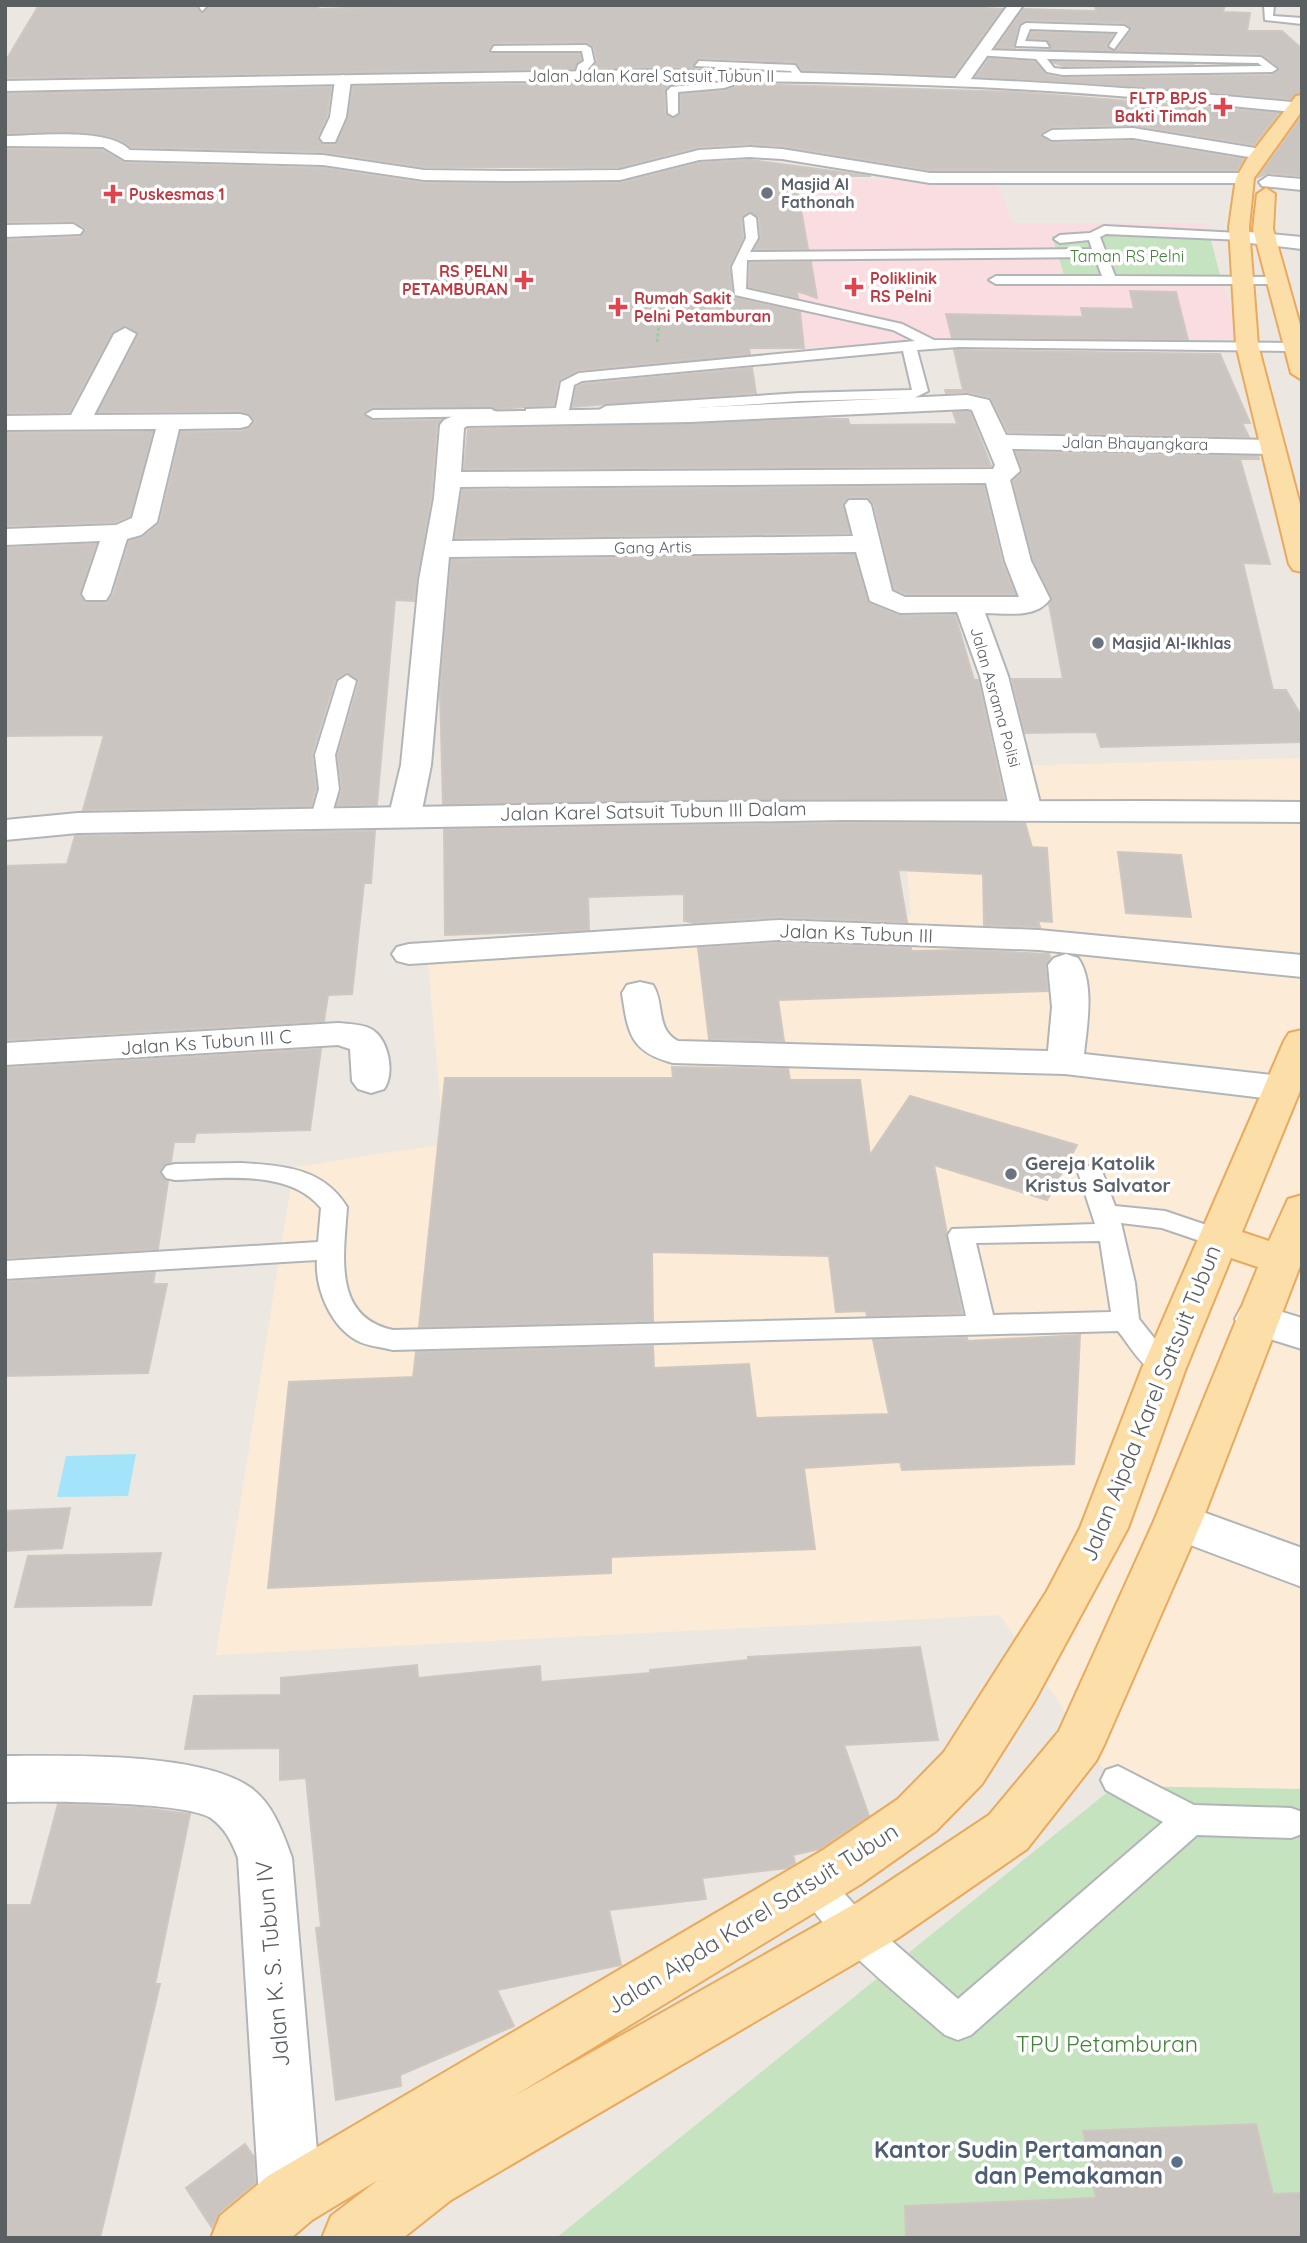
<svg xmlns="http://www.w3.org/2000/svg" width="1307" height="2243" font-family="Quicksand,sans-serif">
	<rect width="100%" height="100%" fill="#ece8e1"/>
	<polygon fill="#fcecd7" points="1302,758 1302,1789 1115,1786 1000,1615 216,1655 294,1167 444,1144 426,940 911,915 898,769"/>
	<polygon fill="#f9dde0" points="423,178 995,180 1013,223 1207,223 1220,275 1242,340 940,340 697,354 573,374 558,384 558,403 256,407 251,418 5,419 5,235 91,235 419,195"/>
	<g fill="#c5e3bf">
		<polygon points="1185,234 1210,237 1220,275 1065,278 1052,236"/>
		<polygon points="1115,1786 1302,1789 1302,2238 556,2238"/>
	</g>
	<polygon fill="#a3e4fa" points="136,1454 128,1496 57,1497 66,1456"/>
	<g fill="#cac5c1" stroke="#d0c8c0" stroke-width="2">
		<polygon points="39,5 196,5 202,14 211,5 319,5 318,9 437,5 987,5 986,8 1002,9 954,76 802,70 795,62 699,58 693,68 592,68 597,61 594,47 586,42 494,43 489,50 491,54 580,54 581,60 574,69 5,78 5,62"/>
		<polygon points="1095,5 1225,5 1223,12 1250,13 1247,31 1282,31 1302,49 1302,92 1290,99 976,77 989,58 1035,62 1047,75 1063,78 1272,75 1280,69 1261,54 1116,51 1131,31 1124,23 1026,20 1018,25 1015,48 996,48 1023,9 1096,11"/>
		<polygon points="1032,32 1113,34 1106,47 1112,51 1050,49 1046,39 1029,39"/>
		<polygon points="1052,62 1194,64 1063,66"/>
		<polygon points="682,83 671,84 664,91 665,113 672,118 681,113 681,94 724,91 745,84 1017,92 1279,113 1254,145 1133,125 1052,127 1041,134 1052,143 1133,141 1244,159 1237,170 930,170 782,146 750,144 698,147 620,167 424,167 323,152 131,147 120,140 89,133 5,133 5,94 331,87 327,116 318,137 323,145 335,145 348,118 353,86"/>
		<polygon points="1302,116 1302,176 1268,173 1258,177"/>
		<polygon points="5,149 102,150 125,163 323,168 424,183 620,183 699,163 750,160 871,176 795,176 808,249 755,249 761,238 759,218 749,212 741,218 743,238 729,267 733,297 800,312 804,348 749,348 750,354 579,370 558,382 554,405 496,409 373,407 364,413 373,421 441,420 437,425 431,498 414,601 395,600 377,805 337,806 342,789 338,755 359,682 346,673 335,680 312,754 316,789 311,806 83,810 104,735 5,736 5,548 96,544 80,595 86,603 106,603 113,595 129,541 143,537 160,523 181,432 241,431 250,428 255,421 250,414 240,411 98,412 138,335 126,326 112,333 69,412 5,413 5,240 80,237 86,229 73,221 5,222"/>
		<polygon points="811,262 817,298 797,291 798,298 749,287 750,263"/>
		<polygon points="1130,291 1176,292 1188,340 952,338 946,314 1083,317 1081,308 1134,309"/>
		<polygon points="954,350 1220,354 1250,423 1242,423 1249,437 1008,432 990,397 968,392 946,393 945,390 963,390"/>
		<polygon points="752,368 756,393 572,407 576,387 583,384"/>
		<polygon points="953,412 970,412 991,466 464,469 468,429 802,419 848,419 850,425 957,424"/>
		<polygon points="153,432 130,516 115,522 5,526 5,433"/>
		<polygon points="1016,452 1258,456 1259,459 1240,459 1270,564 1243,563 1273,690 1286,690 1302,717 1302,742 1101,747 1096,732 1025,733 1012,679 1063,679 1049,604 1052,598 1033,560 1013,481 1023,472"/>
		<polygon points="984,486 1002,562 1015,594 906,594 894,589 874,504 867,497 849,497 843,503 850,533 455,538 462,490"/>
		<polygon points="854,555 869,603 900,616 955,615 974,680 978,680 1004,799 443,804 440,692 451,560"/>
		<polygon points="843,823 1025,823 1032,847 1047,848 1052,922 1038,921 1040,927 984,925 983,874 898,870 907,922 779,917 694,923 684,921 684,894 588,897 589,930 445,935 444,829"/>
		<polygon points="375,831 371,883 364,883 352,994 328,995 324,1021 5,1040 5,866 67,864 75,836"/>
		<polygon points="1118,852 1181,855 1191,917 1126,913"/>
		<polygon points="779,943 911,948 911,951 965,950 1049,954 1051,958 1045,965 1048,991 778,1000 784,1041 709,1039 698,948"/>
		<polygon points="321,1049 310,1130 196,1133 194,1142 174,1142 171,1162 160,1171 168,1181 158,1249 5,1258 5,1068"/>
		<polygon points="672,1067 788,1069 790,1080 860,1080 870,1155 910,1096 1077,1145 1047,1200 934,1165 962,1313 867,1316 866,1311 836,1312 829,1256 652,1252 653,1321 419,1327 445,1078 673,1078"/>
		<polygon points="155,1272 153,1284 167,1284 148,1373 5,1376 5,1282"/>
		<polygon points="1080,1335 1074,1464 902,1470 900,1462 804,1468 815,1549 611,1557 611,1573 268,1588 289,1382 413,1377 416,1352 653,1346 654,1368 749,1364 756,1418 889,1414 873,1340 967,1338 968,1341"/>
		<polygon points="70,1508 62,1548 5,1551 5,1511"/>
		<polygon points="161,1553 151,1605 15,1607 28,1556"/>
		<polygon points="920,1647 938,1740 844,1745 869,1816 819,1849 793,1855 795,1863 787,1868 702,1878 706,1899 609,1910 621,1965 497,1990 514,2026 400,2075 401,2086 336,2100 316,1928 321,1927 306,1778 280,1780 280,1748 185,1749 194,1696 281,1695 281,1678 417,1665 418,1678 540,1666 541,1682 650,1673 650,1670 748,1660 748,1657"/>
		<polygon points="58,1804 144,1808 190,1814 155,1984 160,1984 100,2238 5,2238 5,1905 31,1905"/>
		<polygon points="1256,2124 1273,2194 1302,2193 1302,2238 906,2238 905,2206 1096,2198 1083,2131"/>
		<polygon points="245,2144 254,2157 255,2183 218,2214 212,2228 186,2188"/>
	</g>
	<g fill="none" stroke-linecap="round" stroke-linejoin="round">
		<g stroke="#b2b5b8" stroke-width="4">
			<g id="service">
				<polygon points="198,5 208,5 202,11"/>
				<polygon points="1264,5 1274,5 1273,16 1302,18 1302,24 1265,20"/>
				<polygon points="1026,23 1124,26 1129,29 1114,49 1109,46 1118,32 1030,29 1025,41 1046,42 1049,47 1016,46 1021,26"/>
				<polygon points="494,46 586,45 591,48 594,62 580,78 575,75 578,65 584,61 582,51 491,51"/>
				<path d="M981 50 1261 57 1277 69 1272 72 1063 75 1047 72 1036 59 977 55ZM1047 59 1258 63 1262 66 1063 69 1054 68Z"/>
				<polygon points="699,61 795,65 803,76 794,78 791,71 695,66"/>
				<polygon points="753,72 757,73 757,77 724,88 678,92 678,113 673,116 668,113 667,91 671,87 723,82"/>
				<polygon points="750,214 756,218 758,238 750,252 1092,249 1089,240 1060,243 1054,239 1060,235 1090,233 1104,226 1239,233 1243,234 1243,240 1106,234 1100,237 1115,276 1275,277 1282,281 1280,284 996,284 989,280 996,276 1102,276 1095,257 747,260 746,289 902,324 934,340 1294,343 1301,347 1294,351 959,347 917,350 928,391 914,398 800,401 606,414 599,410 606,406 800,393 912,390 903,351 582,381 574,385 568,415 526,415 526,409 556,408 561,382 579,373 915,341 893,330 735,295 732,267 746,238 744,218"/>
				<polygon points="491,409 498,413 496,416 373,418 366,414 373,410"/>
				<polygon points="347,675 356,681 335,755 339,789 331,817 321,823 311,817 319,789 315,755 338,681"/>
				<path d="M242 1163C284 1166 323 1168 347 1207 344 1255 332 1317 393 1330L966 1316 948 1235 952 1229 1095 1224 1078 1172 1082 1166H1100L1115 1206 1165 1211 1227 1232 1231 1238 1227 1244 1218 1247 1162 1228 1121 1223 1135 1283 1139 1319 1178 1368 1174 1375C1149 1382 1132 1348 1118 1331L393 1350C382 1347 366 1346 356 1340 330 1325 315 1288 317 1260L5 1279V1261L318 1242 321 1208C289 1168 221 1179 175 1180L166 1178 162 1172 166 1166 175 1164ZM1100 1241 1111 1312 993 1315 976 1243Z"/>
				<path d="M1118 1766 1194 1805 1291 1808 1302 1812V1834L1291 1838 1197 1835 971 2035 958 2040 945 2035C903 1998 819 1933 797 1884L802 1873 814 1868 826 1873 869 1921 958 1999 1163 1822 1106 1790 1101 1780 1106 1770Z"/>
			</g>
		</g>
		<g stroke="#b2b5b8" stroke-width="4">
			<g id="minor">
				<polygon points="1008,5 1023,5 968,83 956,83 954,80"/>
				<polygon points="343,75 351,80 346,117 335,142 323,142 320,138 330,117 335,80"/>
				<polygon points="1133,128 1261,149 1270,154 1261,159 1133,138 1052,140 1043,135 1052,130"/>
				<path d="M5 136C38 136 107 127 130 150L323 155 424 170 508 171 620 170 699 150 750 147 782 149 930 173H1245L1254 178 1245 183H930L782 159 750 157 699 160 620 180 508 181 424 180 323 165 125 160 103 147 5 146Z"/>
				<polygon points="1268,176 1302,179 1302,190 1262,186 1259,182"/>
				<polygon points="73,224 83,230 80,234 5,237 5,225"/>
				<polygon points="1239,231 1302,237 1302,249 1232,241 1229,237"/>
				<polygon points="125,328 136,334 94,415 240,414 248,416 252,421 248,426 240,428 179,429 157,522 141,535 127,539 110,594 106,600 86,600 82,594 100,541 5,545 5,529 116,525 132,518 156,429 5,430 5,416 71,415 114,334"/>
				<path d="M967 395 989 400 1006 435 1273 440 1281 442 1285 447 1281 452 1273 454 1012 449 1020 471 1010 480 1031 561 1050 599C1036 619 1006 613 985 613L1008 676 1041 807 1036 814 1025 817 1014 814 1009 807 980 676 957 612 900 613 870 601 856 552 449 557 431 765 421 815 416 822 405 825 394 822 389 815 401 765 419 580 434 498 440 425 444 420 462 412 690 408ZM967 409 972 410 995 465 993 469 461 472 464 428 467 426 690 422ZM986 483 1005 561 1019 597H905L892 591 871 505 867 500H849L845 505 853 536 452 541 460 487Z"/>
				<polygon points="779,920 1039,930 1302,955 1302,977 1039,950 779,940 409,964 397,961 392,954 397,947 409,944"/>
				<path d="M1066 954 1078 958C1095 982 1087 1026 1084 1054L1280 1076 1293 1080 1299 1088 1293 1096 1280 1100 1065 1074 673 1063C630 1052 628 1033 622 993L627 985 640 982 653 985C665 1004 655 1029 678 1041L1048 1051 1052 1007 1048 965 1054 958Z"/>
				<path d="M338 1023C348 1024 362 1024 371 1029 389 1039 395 1074 384 1089L371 1093 358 1089 352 1081 350 1049 338 1045 5 1065V1043Z"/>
				<polygon points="1256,1304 1302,1318 1302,1349 1241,1330 1235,1319 1241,1308"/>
				<polygon points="1178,1503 1302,1548 1302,1587 1161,1534 1154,1521 1161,1508"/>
				<path d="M5 1756C67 1756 196 1752 248 1786 272 1801 283 1833 292 1858L321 2198 312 2220 290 2229 268 2220 259 2198 238 1858C232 1842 225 1828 211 1818 185 1801 42 1801 5 1802Z"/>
			</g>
		</g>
		<g stroke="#b2b5b8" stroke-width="4">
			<g id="tertiary">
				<path d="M654 70C871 72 1086 82 1302 103V113C1194 102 1085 92 977 87 653 73 329 85 5 91V81Z"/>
				<polygon points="1149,801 1302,802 1302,822 843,820 78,833 5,840 5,820 78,813 690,802"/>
			</g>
		</g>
		<g stroke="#eaa95d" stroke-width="4">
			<g id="primary">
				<polygon points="1302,95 1302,111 1254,178 1249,227 1258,345 1302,512 1302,572 1293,570 1289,564 1236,345 1229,227 1236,178 1247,159 1296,96"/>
				<polygon points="1266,188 1275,194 1273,229 1302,332 1302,380 1291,373 1253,229 1257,194"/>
				<path d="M1302 1030V1086L1242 1232 1269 1241 1288 1199 1302 1195V1261L1202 1521 1104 1745 1096 1761 1027 1849 898 1938 451 2200 403 2238H322L331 2216 378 2180 312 2220 291 2238H211L220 2216 268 2176 823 1850 898 1799 944 1752 1047 1591 1080 1528 1142 1368 1284 1041 1289 1033ZM1231 1258 1258 1267 1154 1521 1059 1731 989 1815 858 1902 514 2096 861 1884 936 1831 982 1784 1034 1702 1128 1528 1186 1368Z"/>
			</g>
		</g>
		<polyline stroke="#9dcba1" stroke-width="2.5" stroke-dasharray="3.5 2" stroke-linecap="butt" points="657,342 659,326 667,317 666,301"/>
		<use href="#service" fill="#fff" fill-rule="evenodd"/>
		<use href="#minor" fill="#fff" fill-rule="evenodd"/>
		<use href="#tertiary" fill="#fff" fill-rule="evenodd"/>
		<use href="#primary" fill="#fbdea8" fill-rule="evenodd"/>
	</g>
	<g fill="#e0444e" stroke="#fff" stroke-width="2.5">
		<path d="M1219.5 96.5h7v7h7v7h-7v7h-7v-7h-7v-7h7z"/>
		<path d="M109.5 183.5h7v7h7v7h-7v7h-7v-7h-7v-7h7z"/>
		<path d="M520.5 269.5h7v7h7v7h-7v7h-7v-7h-7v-7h7z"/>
		<path d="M850.5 276.5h7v7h7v7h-7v7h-7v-7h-7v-7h7z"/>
		<path d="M614.5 296.5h7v7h7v7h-7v7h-7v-7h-7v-7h7z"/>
	</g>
	<g fill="#6b7280" stroke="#fff" stroke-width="2.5">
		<circle cx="767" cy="193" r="7"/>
		<circle cx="1098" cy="643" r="7"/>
		<circle cx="1011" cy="1174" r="7"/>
	</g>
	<circle fill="#5c6f8a" stroke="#fff" stroke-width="2.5" cx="1177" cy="2162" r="7"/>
	<g text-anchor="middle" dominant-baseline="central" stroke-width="7" stroke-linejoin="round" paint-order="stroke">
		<g font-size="16" fill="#5a5f62" stroke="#fff">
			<text x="651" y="76">Jalan Jalan Karel Satsuit Tubun II</text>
			<text transform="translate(1135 443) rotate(1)">Jalan Bhayangkara</text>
			<text transform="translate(653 547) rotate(-1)">Gang Artis</text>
			<text transform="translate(996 697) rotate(74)">Jalan Asrama Polisi</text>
		</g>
		<g font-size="16" font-weight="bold" fill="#be3a42" stroke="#fff" text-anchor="start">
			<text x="1207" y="98" text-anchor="end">FLTP BPJS<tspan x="1207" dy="18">Bakti Timah</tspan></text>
			<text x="129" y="194">Puskesmas 1</text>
			<text x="508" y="271" text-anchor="end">RS PELNI<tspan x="508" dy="18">PETAMBURAN</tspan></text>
			<text x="870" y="278">Poliklinik<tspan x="870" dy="18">RS Pelni</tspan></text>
			<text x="634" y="298">Rumah Sakit<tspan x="634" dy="18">Pelni Petamburan</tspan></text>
		</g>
		<g font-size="16" font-weight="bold" fill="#5b616d" stroke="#fff" text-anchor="start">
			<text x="781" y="184">Masjid Al<tspan x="781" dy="18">Fathonah</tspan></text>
			<text x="1112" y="643">Masjid Al-Ikhlas</text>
		</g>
		<g font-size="16" fill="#428239" stroke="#fff">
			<text x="1127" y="256">Taman RS Pelni</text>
		</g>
		<g font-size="19" fill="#5a5f62" stroke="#fff">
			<text transform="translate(653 811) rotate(-1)">Jalan Karel Satsuit Tubun III Dalam</text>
			<text transform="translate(856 933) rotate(2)">Jalan Ks Tubun III</text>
			<text transform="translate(206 1042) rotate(-4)">Jalan Ks Tubun III C</text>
		</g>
		<g font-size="19" font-weight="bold" fill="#5b616d" stroke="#fff" text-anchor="start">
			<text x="1025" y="1163">Gereja Katolik<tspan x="1025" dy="22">Kristus Salvator</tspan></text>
		</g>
		<g font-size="23" fill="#5a5f62" stroke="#fff">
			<text transform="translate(1150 1403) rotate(-68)">Jalan Aipda Karel Satsuit Tubun</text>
			<text transform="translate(752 1918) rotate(-32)">Jalan Aipda Karel Satsuit Tubun</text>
			<text transform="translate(272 1964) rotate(-95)">Jalan K. S. Tubun IV</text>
		</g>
		<g font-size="23" fill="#428239" stroke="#fff">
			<text x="1107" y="2043">TPU Petamburan</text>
		</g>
		<g font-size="23" font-weight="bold" fill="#4e5e75" stroke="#fff" text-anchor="end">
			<text x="1163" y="2149">Kantor Sudin Pertamanan<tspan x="1163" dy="26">dan Pemakaman</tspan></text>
		</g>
	</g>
	<rect width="1307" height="2243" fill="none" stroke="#5a5f62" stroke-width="14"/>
</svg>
